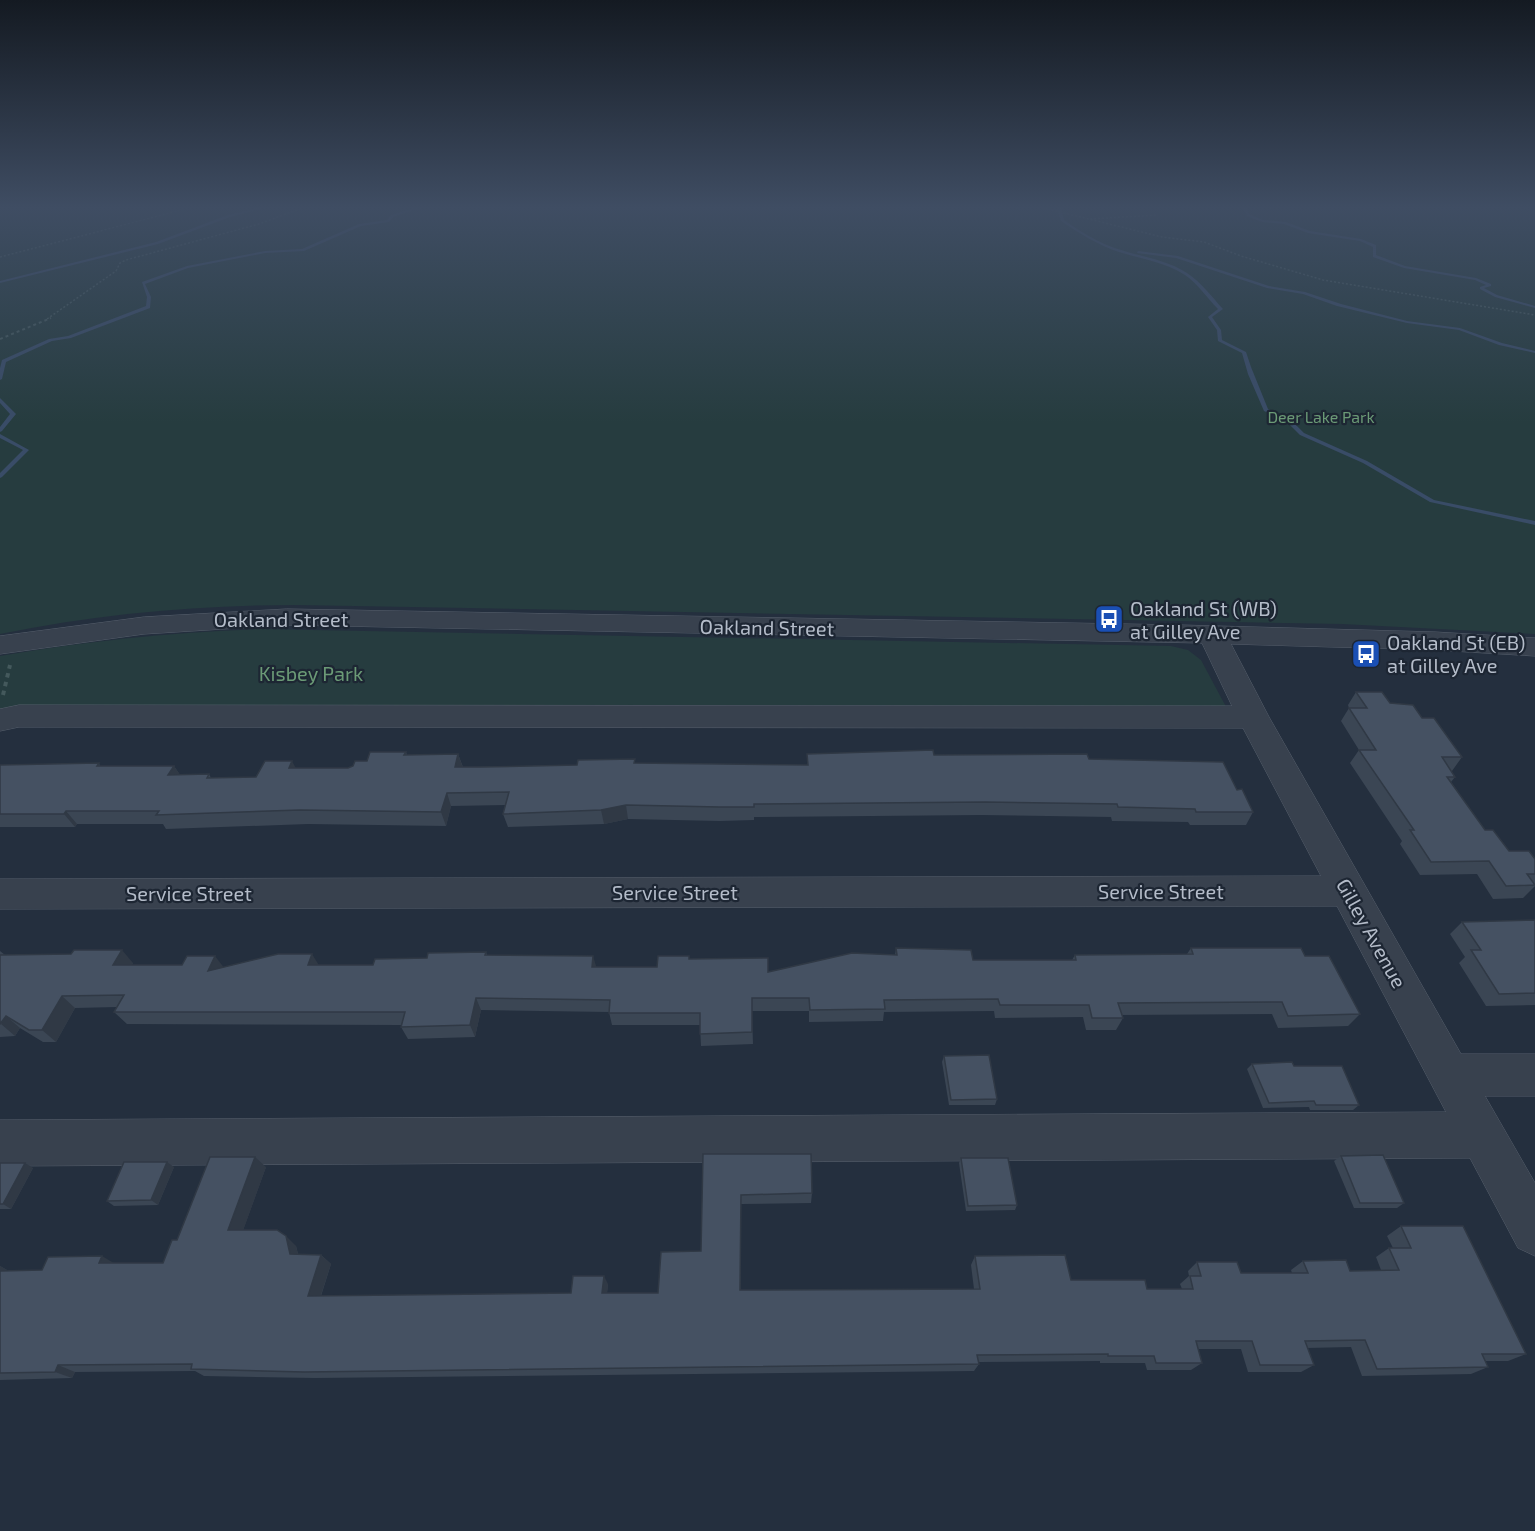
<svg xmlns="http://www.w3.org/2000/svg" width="1535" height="1531" font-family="'Exo 2',sans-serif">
	<rect width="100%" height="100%" fill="#242f3e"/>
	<g fill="#263c3f">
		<path d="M0 208H1535V634L1342 624 297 605C198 605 98 614 0 634Z"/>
		<path d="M260 629 1171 646 1188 650 1201 660 1232 718 0 720V656C87 641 172 632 260 629Z"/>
	</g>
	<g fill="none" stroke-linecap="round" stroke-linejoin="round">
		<g fill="#394c67" fill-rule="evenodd">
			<polygon points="258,208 265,208 230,217 158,244 0,283 0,281 156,242 228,215"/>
			<polygon points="414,208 420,208 393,217 389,222 361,226 304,251 265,253 188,268 145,284 151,297 150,308 71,338 52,341 6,362 2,379 0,380 0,368 2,360 49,339 68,336 146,306 147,297 142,282 187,266 265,251 302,249 359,224 387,220 391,215"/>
			<path d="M1057 208H1061L1064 220C1081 232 1100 244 1121 250 1143 257 1167 260 1187 273 1201 282 1212 297 1223 309L1212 317 1221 330 1222 340 1246 352 1251 367 1268 409 1290 419 1304 433 1367 461 1434 500 1535 521V525L1430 502 1363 463 1300 435 1286 421 1264 411 1248 374 1242 353 1218 341 1217 330 1208 317 1218 309C1207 298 1198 284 1185 275 1165 262 1141 259 1119 252 1098 245 1079 233 1061 221Z"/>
			<polygon points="1243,208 1247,208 1249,214 1263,220 1286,222 1310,231 1361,239 1376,245 1376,255 1405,266 1476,278 1491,284 1491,286 1484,288 1497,295 1535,306 1535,308 1495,297 1480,289 1480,287 1486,285 1475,280 1404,268 1373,257 1373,247 1360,241 1308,233 1284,224 1262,222 1247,216"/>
			<polygon points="1138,251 1178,256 1269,286 1305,292 1341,304 1407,321 1460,328 1502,343 1535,351 1535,353 1499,345 1459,330 1407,323 1337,306 1303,294 1267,288 1176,258 1137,253"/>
			<polygon points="0,398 16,414 2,431 0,432 0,427 10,414 0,403"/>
			<polygon points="0,434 29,450 2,477 0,478 0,473 23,450 0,438"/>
		</g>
		<g stroke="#565f6c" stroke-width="1">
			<polygon id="minor" points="287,609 1180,625 1435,632 1535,638 1535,656 1435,650 1231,644 1269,717 1461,1054 1535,1054 1535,1096 1485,1096 1535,1183 1535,1256 1518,1248 1470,1158 0,1166 0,1120 1446,1112 1337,906 0,909 0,879 1321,876 1243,728 19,727 0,731 0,709 19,705 1232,706 1202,643 287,625 144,634 0,654 0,636 144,617"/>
		</g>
		<g stroke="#44595c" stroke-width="1.5" stroke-dasharray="2 2" stroke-linecap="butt">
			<polyline points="1044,208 1162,237 1204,242 1241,256 1323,280 1535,315"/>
			<polyline points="1090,219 1157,215"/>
			<polyline points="0,257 189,208"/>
			<polyline points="47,319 116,271 120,263 126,260 259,224 302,208"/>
		</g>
		<polyline stroke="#44595c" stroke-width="2" stroke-dasharray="3 3" stroke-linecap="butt" points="0,339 51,318"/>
		<polyline stroke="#44595c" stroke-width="4" stroke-dasharray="4.5 4.5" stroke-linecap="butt" points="3,695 10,665"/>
		<use href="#minor" fill="#38414e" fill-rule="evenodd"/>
	</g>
	<g fill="#3b4654">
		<polygon points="1356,692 1390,703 1422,718 1462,757 1452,771 1451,771 1455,777 1451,782 1485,830 1509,851 1535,859 1535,886 1523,898 1493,899 1477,874 1420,875 1400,844 1402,841 1350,763 1359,750 1341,721 1349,708 1348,705"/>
		<polygon points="406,752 407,755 458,754 463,767 577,765 635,763 807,765 807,754 1089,759 1237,790 1253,812 1246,825 1190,825 1188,822 1112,821 1111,817 981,815 754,817 754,820 720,821 628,819 604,824 508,827 503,814 506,805 451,806 446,826 308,824 166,829 163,824 77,824 75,827 0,827 0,765 99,763 100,766 174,766 180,775 209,774 211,778 256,777 296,768 348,768 367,761"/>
		<polygon points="1535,920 1535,1005 1486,1006 1459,963 1465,957 1450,934 1462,922"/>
		<polygon points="896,948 973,960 1072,960 1075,955 1187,954 1191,948 1305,956 1360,1014 1348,1026 1278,1028 1272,1014 1121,1015 1123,1018 1116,1030 1086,1030 1083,1017 995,1018 994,1011 884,1012 883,1021 809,1022 809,1011 752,1011 753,1044 701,1046 700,1025 612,1025 609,1012 481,1010 475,1037 408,1039 401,1027 402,1025 127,1024 114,1012 117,1007 75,1008 56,1042 43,1042 20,1028 15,1036 0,1037 0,951 5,955 133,963 132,965 224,967 373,965 486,952 487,955 596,967 657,967 689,956 689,959 768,972 895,955"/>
		<polygon points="944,1056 997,1099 995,1105 949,1105 942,1062"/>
		<polygon points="1252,1064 1294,1066 1359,1105 1353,1110 1310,1110 1309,1107 1263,1108 1247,1069"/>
		<polygon points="703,1154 812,1193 811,1203 741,1204 741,1290 974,1289 971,1265 975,1256 1071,1280 1147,1289 1182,1289 1180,1284 1189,1276 1188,1271 1197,1262 1241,1273 1292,1273 1291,1270 1303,1261 1350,1271 1381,1270 1376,1257 1389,1248 1393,1248 1387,1236 1401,1226 1526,1354 1508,1361 1485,1361 1488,1367 1471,1374 1362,1376 1351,1347 1307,1348 1314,1365 1301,1372 1248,1372 1241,1349 1198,1349 1202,1363 1191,1370 1147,1370 1145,1363 1100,1363 1100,1361 978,1362 979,1364 974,1371 315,1378 204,1376 195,1371 75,1372 72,1378 0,1380 0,1266 7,1270 6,1271 42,1270 113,1263 163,1263 177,1240 266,1167 243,1230 296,1246 298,1254 321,1255 331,1264 321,1296 571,1293 608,1284 607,1293 658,1293 701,1251"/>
		<polygon points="1341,1156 1404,1203 1397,1208 1354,1208 1334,1161"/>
		<polygon points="961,1158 1017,1205 1015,1210 966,1211 959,1163"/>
		<polygon points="0,1163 33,1168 11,1209 0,1209"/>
		<polygon points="174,1167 158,1205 114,1206 107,1201"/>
	</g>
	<g fill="#303945">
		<polygon points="458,754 463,768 455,767"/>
		<polygon points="292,761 299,774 289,768"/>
		<polygon points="174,766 183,779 168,775"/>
		<polygon points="447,793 451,806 446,826 441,812"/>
		<polygon points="626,805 628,819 604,824 601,810"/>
		<polygon points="66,811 77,824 75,827 64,814"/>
		<polygon points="122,950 133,963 125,978 113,965"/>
		<polygon points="312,954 320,967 308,965"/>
		<polygon points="215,956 225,969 208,971"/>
		<polygon points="593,956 597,969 592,967"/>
		<polygon points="62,996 75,1008 56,1042 42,1030"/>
		<polygon points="476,998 481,1010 475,1037 470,1025"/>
		<polygon points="6,1016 20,1028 15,1036 1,1024"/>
		<polygon points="255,1157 266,1167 240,1239 228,1230"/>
		<polygon points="167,1162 174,1167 158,1205 151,1200"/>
		<polygon points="25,1163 33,1168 11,1209 3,1204"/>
		<polygon points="741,1195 741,1299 740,1290"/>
		<polygon points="286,1236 296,1246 300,1263 290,1254"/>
		<polygon points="321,1255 331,1264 318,1304 308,1296"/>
		<polygon points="102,1256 117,1265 99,1263"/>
		<polygon points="0,1266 7,1270 2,1280 0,1279"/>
		<polygon points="604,1276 608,1284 606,1302 602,1293"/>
		<polygon points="58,1365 75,1372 72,1378 55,1372"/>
	</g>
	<g fill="#455162" stroke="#303945" stroke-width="1.5">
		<polygon points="1356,692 1382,692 1390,703 1413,705 1422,718 1434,718 1462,757 1442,757 1455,777 1447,777 1485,830 1493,830 1509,851 1529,851 1535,859 1535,874 1527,874 1535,885 1506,886 1489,861 1431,862 1410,830 1414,830 1359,750 1376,750 1349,708 1367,708"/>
		<polygon points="933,750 934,755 1087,754 1089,759 1223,762 1237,790 1242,789 1253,812 1196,812 1195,809 1118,807 1117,804 985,802 754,804 754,807 719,807 626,805 601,810 503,814 509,792 447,793 441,812 300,810 156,815 159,811 66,811 64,814 0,814 0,765 99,763 97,766 174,766 168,775 209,774 207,778 256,777 265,761 292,761 289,768 348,768 353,766 355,761 367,761 370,752 406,752 404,755 458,754 455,767 480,767 577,765 578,760 635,759 634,763 808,765 807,754"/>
		<polygon points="1535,920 1535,993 1499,994 1471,950 1481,950 1462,922"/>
		<polygon points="896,948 971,950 973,960 1076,960 1075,955 1193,954 1191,948 1301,948 1305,956 1329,956 1360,1014 1288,1016 1282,1002 1118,1003 1123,1018 1092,1018 1089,1005 1000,1005 998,999 884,1000 885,1009 810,1010 809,998 752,998 752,1032 700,1034 700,1013 609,1013 610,1000 476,998 470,1025 401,1027 405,1012 114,1012 124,995 62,996 42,1030 29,1030 6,1016 0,1024 0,955 71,954 74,950 122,950 113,965 182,965 187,956 215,956 208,971 278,954 312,954 308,965 373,965 375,959 427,958 428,953 486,952 485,955 593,956 592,967 657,967 658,956 689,956 689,959 768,958 768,972 852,953 897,955"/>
		<polygon points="989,1055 997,1099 951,1100 944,1056"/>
		<polygon points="1292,1062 1294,1066 1342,1066 1359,1105 1316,1105 1314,1101 1269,1103 1252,1064"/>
		<polygon points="703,1154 811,1154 812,1193 741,1195 740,1290 980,1289 975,1256 1065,1255 1071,1280 1145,1280 1147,1289 1193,1289 1190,1276 1201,1276 1197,1262 1237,1262 1241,1273 1308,1273 1303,1261 1346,1260 1350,1271 1399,1270 1389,1248 1411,1248 1401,1226 1463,1226 1526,1354 1482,1354 1488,1367 1377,1369 1365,1340 1305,1341 1314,1365 1260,1365 1252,1341 1196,1341 1202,1363 1156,1363 1154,1356 1108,1356 1108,1354 977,1355 979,1364 304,1372 191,1369 192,1364 58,1365 55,1372 0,1373 0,1271 42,1270 48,1257 102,1256 99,1263 163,1263 172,1240 177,1240 210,1157 255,1157 228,1230 277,1230 286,1236 290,1254 321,1255 308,1296 571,1293 573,1276 604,1276 602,1293 658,1293 661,1252 701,1251"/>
		<polygon points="1383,1155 1404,1203 1360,1203 1341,1156"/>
		<polygon points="961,1158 1008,1158 1017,1205 968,1206"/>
		<polygon points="124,1162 167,1162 151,1200 107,1201"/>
		<polygon points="0,1163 25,1163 3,1204 0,1204"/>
	</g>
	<linearGradient id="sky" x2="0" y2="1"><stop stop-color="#141a22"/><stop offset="0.49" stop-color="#3f4d63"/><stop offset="1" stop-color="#3f4d63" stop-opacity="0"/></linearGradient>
	<rect width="1535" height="423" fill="url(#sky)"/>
	<defs>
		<g id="bus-square" transform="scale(1.5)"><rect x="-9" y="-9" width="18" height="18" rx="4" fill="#1a4fb4" stroke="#1d2633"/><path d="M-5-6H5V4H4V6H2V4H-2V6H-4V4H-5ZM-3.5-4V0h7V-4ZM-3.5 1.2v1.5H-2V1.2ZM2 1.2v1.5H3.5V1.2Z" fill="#fff"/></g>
	</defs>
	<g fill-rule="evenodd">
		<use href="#bus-square" x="1109" y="619"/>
		<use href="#bus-square" x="1366" y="654"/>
	</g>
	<g text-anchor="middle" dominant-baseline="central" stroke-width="4.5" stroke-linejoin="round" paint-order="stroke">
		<g font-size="16" fill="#6b9a76" stroke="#1d2633">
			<text x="1321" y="416">Deer Lake Park</text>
		</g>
		<g font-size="20" fill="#b4bcc9" stroke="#1d2633" text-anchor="start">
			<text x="1130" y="608">Oakland St (WB)<tspan x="1130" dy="23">at Gilley Ave</tspan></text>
			<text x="1387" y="642">Oakland St (EB)<tspan x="1387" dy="23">at Gilley Ave</tspan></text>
		</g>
		<g font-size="20" fill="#b4bcc9" stroke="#1d2633">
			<text x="281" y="619">Oakland Street</text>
			<text transform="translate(767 627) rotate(1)">Oakland Street</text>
			<text x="1161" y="891">Service Street</text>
			<text x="675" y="892">Service Street</text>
			<text x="189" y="893">Service Street</text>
			<text transform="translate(1372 933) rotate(61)">Gilley Avenue</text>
		</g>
		<g font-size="20" fill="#6b9a76" stroke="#1d2633">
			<text x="311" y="673">Kisbey Park</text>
		</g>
	</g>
</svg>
